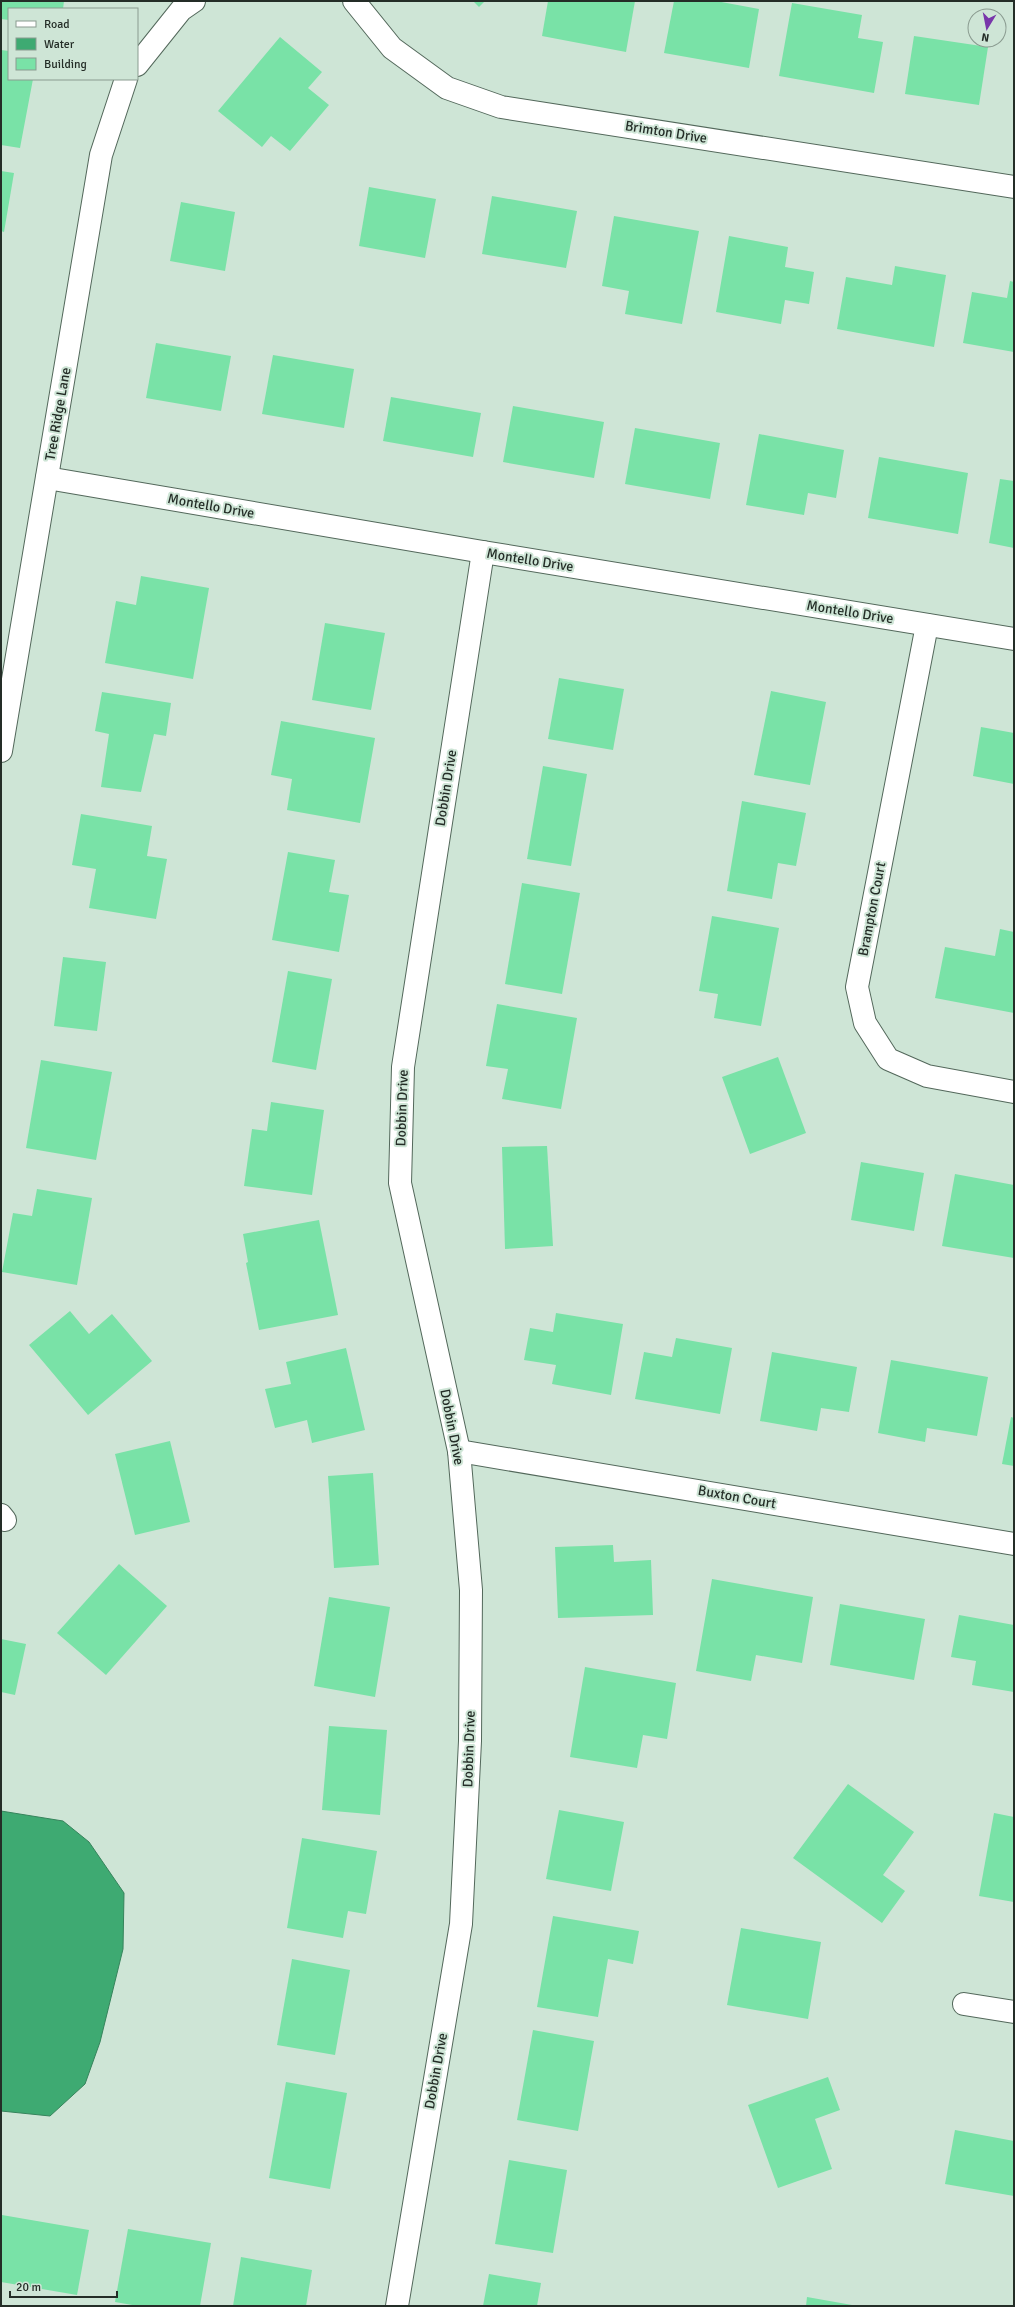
<svg xmlns="http://www.w3.org/2000/svg" width="1015" height="2307" font-family="Signika,sans-serif">
	<rect width="100%" height="100%" fill="#cee5d6"/>
	<polygon fill="#3eaa72" stroke="#36845c" points="1,1811 63,1821 89,1842 124,1893 123,1949 100,2042 85,2084 50,2116 1,2111"/>
	<g fill="#79e2a7">
		<polygon points="1,1 64,1 63,9 9,9 9,20 1,19"/>
		<polygon points="473,1 485,1 479,7"/>
		<polygon points="548,1 635,1 626,52 542,36"/>
		<polygon points="674,1 716,1 759,9 749,68 664,53"/>
		<polygon points="792,3 862,15 858,38 883,42 874,93 779,76"/>
		<polygon points="914,36 988,47 979,105 905,94"/>
		<polygon points="280,37 322,72 308,88 329,105 290,151 271,136 262,147 218,111"/>
		<polygon points="1,50 9,51 9,79 33,79 20,148 1,145"/>
		<polygon points="1,171 14,173 4,232 1,231"/>
		<polygon points="369,187 436,199 425,258 359,246"/>
		<polygon points="492,196 577,211 566,268 482,254"/>
		<polygon points="181,202 235,212 225,271 170,261"/>
		<polygon points="614,216 699,231 682,324 625,314 629,291 602,286"/>
		<polygon points="729,236 788,247 785,267 814,272 809,304 785,300 781,324 716,312"/>
		<polygon points="895,266 946,275 934,347 837,329 846,277 892,285"/>
		<polygon points="1010,281 1014,282 1014,352 963,343 972,292 1007,298"/>
		<polygon points="156,343 231,356 221,411 146,398"/>
		<polygon points="273,355 354,369 344,428 262,414"/>
		<polygon points="391,397 481,413 473,457 383,441"/>
		<polygon points="513,406 604,422 594,478 503,462"/>
		<polygon points="635,428 720,443 710,499 625,484"/>
		<polygon points="759,434 844,450 836,498 808,493 804,515 746,505"/>
		<polygon points="879,457 968,473 958,534 868,518"/>
		<polygon points="1000,479 1014,481 1014,548 989,543"/>
		<polygon points="141,576 209,588 193,679 105,663 116,601 136,605"/>
		<polygon points="325,623 385,633 371,710 312,700"/>
		<polygon points="559,678 624,689 613,750 548,739"/>
		<polygon points="771,691 826,702 810,785 754,775"/>
		<polygon points="102,692 171,703 166,736 154,734 141,792 101,787 109,734 95,731"/>
		<polygon points="281,721 375,738 360,823 287,810 292,779 271,775"/>
		<polygon points="981,727 1014,733 1014,784 973,776"/>
		<polygon points="543,766 587,774 571,866 527,859"/>
		<polygon points="742,801 806,813 796,866 778,863 772,899 727,891"/>
		<polygon points="81,814 152,826 147,856 167,859 156,919 89,908 96,869 72,865"/>
		<polygon points="288,852 335,860 329,892 349,895 339,952 272,940"/>
		<polygon points="522,883 580,893 562,994 505,984"/>
		<polygon points="712,916 779,928 761,1026 714,1018 718,994 699,991"/>
		<polygon points="1000,929 1014,932 1014,1013 935,998 945,947 995,956"/>
		<polygon points="63,957 106,962 97,1031 54,1026"/>
		<polygon points="288,971 332,979 316,1070 272,1062"/>
		<polygon points="497,1004 577,1018 561,1109 502,1099 508,1069 486,1066"/>
		<polygon points="778,1057 806,1133 750,1154 722,1077"/>
		<polygon points="41,1060 112,1072 96,1160 26,1148"/>
		<polygon points="271,1102 324,1110 312,1195 244,1186 252,1129 267,1131"/>
		<polygon points="547,1146 553,1246 505,1249 502,1147"/>
		<polygon points="861,1162 924,1173 914,1231 851,1220"/>
		<polygon points="955,1174 1014,1185 1014,1258 942,1246"/>
		<polygon points="37,1189 92,1198 77,1285 2,1272 13,1213 32,1216"/>
		<polygon points="319,1220 338,1315 259,1330 246,1263 248,1262 243,1234"/>
		<polygon points="70,1311 89,1334 112,1314 152,1361 88,1415 29,1345"/>
		<polygon points="556,1313 623,1324 611,1395 552,1384 556,1365 524,1360 530,1328 553,1332"/>
		<polygon points="676,1338 732,1348 720,1414 635,1399 644,1352 672,1357"/>
		<polygon points="346,1348 365,1430 312,1443 307,1420 275,1428 265,1389 291,1384 286,1362"/>
		<polygon points="772,1352 857,1367 849,1412 821,1408 817,1431 760,1421"/>
		<polygon points="891,1360 988,1377 977,1436 927,1428 925,1442 878,1433"/>
		<polygon points="1011,1417 1014,1418 1014,1466 1002,1464"/>
		<polygon points="170,1441 190,1522 135,1535 115,1454"/>
		<polygon points="373,1473 379,1565 334,1568 328,1476"/>
		<polygon points="613,1545 614,1562 651,1560 653,1615 558,1618 555,1547"/>
		<polygon points="119,1564 167,1606 106,1675 57,1633"/>
		<polygon points="712,1579 813,1597 802,1663 756,1655 751,1681 696,1671"/>
		<polygon points="329,1597 390,1607 375,1697 314,1686"/>
		<polygon points="840,1604 925,1619 914,1680 830,1665"/>
		<polygon points="959,1615 1014,1625 1014,1692 972,1685 976,1661 951,1657"/>
		<polygon points="1,1639 26,1644 15,1695 1,1692"/>
		<polygon points="585,1667 676,1683 667,1739 643,1735 637,1768 570,1757"/>
		<polygon points="329,1726 387,1730 380,1815 322,1810"/>
		<polygon points="848,1784 914,1832 883,1875 905,1891 882,1923 793,1858"/>
		<polygon points="559,1810 624,1822 611,1891 546,1879"/>
		<polygon points="994,1813 1014,1817 1014,1902 979,1896"/>
		<polygon points="302,1838 377,1851 366,1914 348,1911 343,1938 287,1928"/>
		<polygon points="553,1916 639,1931 633,1964 608,1959 598,2017 537,2007"/>
		<polygon points="741,1928 821,1942 808,2019 727,2005"/>
		<polygon points="292,1959 350,1970 335,2055 277,2045"/>
		<polygon points="533,2030 594,2041 578,2131 517,2120"/>
		<polygon points="828,2077 840,2110 815,2119 832,2169 778,2188 748,2105"/>
		<polygon points="286,2082 347,2093 330,2189 269,2178"/>
		<polygon points="955,2130 1014,2141 1014,2196 945,2184"/>
		<polygon points="509,2160 567,2170 553,2253 495,2244"/>
		<polygon points="2,2215 89,2230 77,2295 1,2282"/>
		<polygon points="128,2229 211,2243 200,2306 138,2306 115,2302"/>
		<polygon points="241,2257 312,2270 306,2306 233,2306"/>
		<polygon points="489,2274 541,2283 537,2306 483,2306"/>
		<polygon points="807,2297 852,2305 851,2306 806,2306"/>
	</g>
	<g fill="none" stroke-linecap="round" stroke-linejoin="round">
		<g stroke="#53685b" stroke-width="24">
			<g id="minor">
				<polyline points="354,1 392,48 447,88 501,107 1014,187"/>
				<polyline points="137,65 181,10 194,1"/>
				<polyline points="47,478 483,552 1014,639"/>
				<polyline points="927,625 857,987 865,1023 888,1059 927,1076 1014,1092"/>
				<polyline points="1,751 101,155 126,79"/>
				<polyline points="459,1451 1014,1544"/>
				<polyline points="1,1515 5,1520"/>
				<polyline points="964,2004 1014,2012"/>
				<polyline points="397,2306 461,1924 470,1741 471,1590 459,1451 400,1183 403,1067 483,552"/>
			</g>
		</g>
		<use href="#minor" stroke="#fff" stroke-width="22"/>
	</g>
	<g text-anchor="middle" dominant-baseline="central" stroke-width="4" stroke-linejoin="round" paint-order="stroke">
		<g font-size="14" fill="#242d27" stroke="#cee5d6">
			<text transform="translate(666 132) rotate(9)">Brimton Drive</text>
			<text transform="translate(58 414) rotate(-80)">Tree Ridge Lane</text>
			<text transform="translate(211 506) rotate(10)">Montello Drive</text>
			<text transform="translate(530 560) rotate(9)">Montello Drive</text>
			<text transform="translate(850 612) rotate(9)">Montello Drive</text>
			<text transform="translate(446 788) rotate(-81)">Dobbin Drive</text>
			<text transform="translate(872 909) rotate(-79)">Brampton Court</text>
			<text transform="translate(402 1108) rotate(-88)">Dobbin Drive</text>
			<text transform="translate(452 1427) rotate(79)">Dobbin Drive</text>
			<text transform="translate(737 1497) rotate(10)">Buxton Court</text>
			<text transform="translate(469 1749) rotate(-88)">Dobbin Drive</text>
			<text transform="translate(436 2071) rotate(-80)">Dobbin Drive</text>
		</g>
	</g>
	<rect width="1015" height="2307" fill="none" stroke="#242d27" stroke-width="4"/>
	<rect x="8" y="8" width="130" height="72" fill="#cee5d6" stroke="#8a9b90"/>
	<rect x="16" y="21" width="20" height="6" fill="#ffffff" stroke="#8a9b90"/>
	<text x="44" y="28" font-size="12" fill="#242d27">Road</text>
	<rect x="16" y="38" width="20" height="12" fill="#3eaa72" stroke="#8a9b90"/>
	<text x="44" y="48" font-size="12" fill="#242d27">Water</text>
	<rect x="16" y="58" width="20" height="12" fill="#79e2a7" stroke="#8a9b90"/>
	<text x="44" y="68" font-size="12" fill="#242d27">Building</text>
	<g transform="translate(987 28) rotate(190)"><circle r="19" fill="#cee5d6" stroke="#8a9b90"/>
	<path d="M0-3L7 15L0 10L-7 15Z" fill="#7836aa"/>
	<text y="-6" font-size="11" font-weight="bold" text-anchor="middle" fill="#242d27">N</text>
	</g>
	<path d="M10 2291v6h107v-6" fill="none" stroke="#242d27" stroke-width="2"/>
	<text x="16" y="2291" font-size="12" fill="#242d27" stroke="#cee5d6" stroke-width="3" paint-order="stroke">20 m</text>
</svg>
